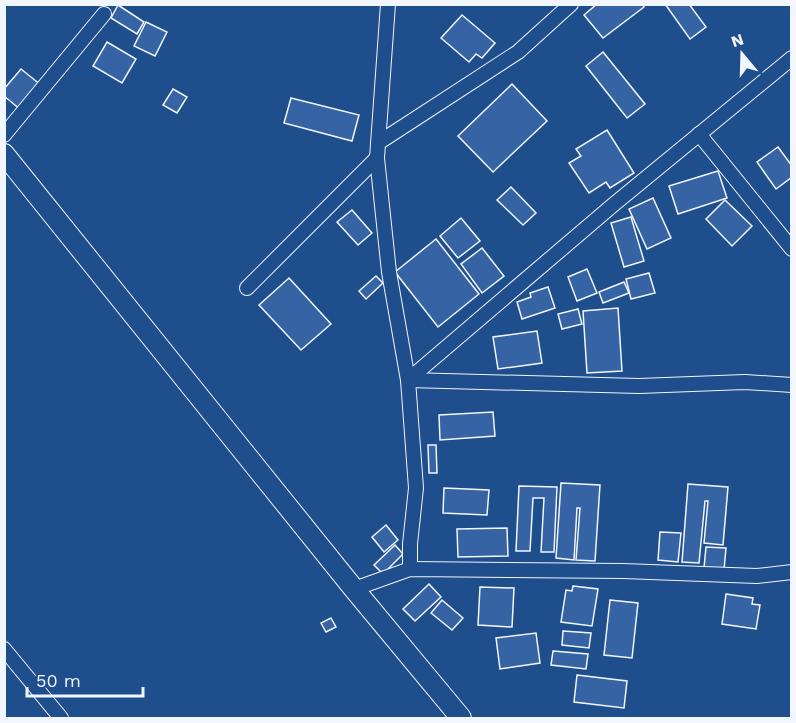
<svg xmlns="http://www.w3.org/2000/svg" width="796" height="723" font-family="'Work Sans',sans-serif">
	<rect width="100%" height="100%" fill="#1f4e8c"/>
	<g fill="#3563a3" stroke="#f2f6ff" stroke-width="1.5">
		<polygon points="597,4 643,4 644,7 603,38 584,15"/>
		<polygon points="665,4 689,4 706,27 690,39"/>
		<polygon points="118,5 144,22 137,34 111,18"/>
		<polygon points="462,15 495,43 482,58 476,54 469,62 441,38"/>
		<polygon points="146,22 167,32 155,56 134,46"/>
		<polygon points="107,42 136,59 122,83 93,66"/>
		<polygon points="603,52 645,104 627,118 586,66"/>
		<polygon points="21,69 41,85 21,110 4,96 4,89"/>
		<polygon points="512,84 547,121 493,172 458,136"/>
		<polygon points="173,89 187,97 177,113 163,105"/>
		<polygon points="291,98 359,115 352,141 284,123"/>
		<polygon points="607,130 634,173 610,188 606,182 589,193 569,163 581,156 576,149"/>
		<polygon points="778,147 792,166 792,177 776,189 757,162"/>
		<polygon points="718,171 727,198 678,214 669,186"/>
		<polygon points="511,187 536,213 523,225 497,200"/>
		<polygon points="653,198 671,238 647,249 629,209"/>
		<polygon points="725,200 752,226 732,246 706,219"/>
		<polygon points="352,210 372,233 358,245 337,222"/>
		<polygon points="631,217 644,261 624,267 611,223"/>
		<polygon points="461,218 480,241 458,258 440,236"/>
		<polygon points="436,239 479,294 438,327 395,272"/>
		<polygon points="482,248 504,276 482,293 461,264"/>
		<polygon points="587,269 597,293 577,301 568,277"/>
		<polygon points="649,273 655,293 631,299 626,279"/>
		<polygon points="376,276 383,283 366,299 359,291"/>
		<polygon points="289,278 331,324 301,350 259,305"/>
		<polygon points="624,282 629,293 603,303 599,292"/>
		<polygon points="548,287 555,308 522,319 517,302 531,297 530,293"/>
		<polygon points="618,308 622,371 587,373 583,311"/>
		<polygon points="578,309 582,324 562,329 558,314"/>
		<polygon points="537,331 542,363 498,369 493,337"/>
		<polygon points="493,412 495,436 440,440 439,415"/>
		<polygon points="428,445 436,445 437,473 429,473"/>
		<polygon points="561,483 600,485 595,561 576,560 580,508 577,508 574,560 556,558"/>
		<polygon points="688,484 728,487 723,545 704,543 708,501 705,501 699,563 682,562"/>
		<polygon points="519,486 557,487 554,552 541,552 544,498 533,498 530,551 516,551"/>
		<polygon points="444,488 489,490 487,515 443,513"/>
		<polygon points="386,525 398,540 384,552 372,537"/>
		<polygon points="507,528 508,556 458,557 457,529"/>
		<polygon points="660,532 681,533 678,562 658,560"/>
		<polygon points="395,545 403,554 383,574 374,565"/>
		<polygon points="706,547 726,548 724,570 704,568"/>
		<polygon points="429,584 441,597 415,621 403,609"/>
		<polygon points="573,586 598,589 592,626 561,622 566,590 572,591"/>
		<polygon points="480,587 514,588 512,627 478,625"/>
		<polygon points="726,594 753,598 752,604 760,605 756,629 722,624"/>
		<polygon points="442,600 463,618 452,630 431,613"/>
		<polygon points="610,600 638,603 632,658 604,655"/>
		<polygon points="331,618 336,627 326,632 321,623"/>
		<polygon points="563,631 591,633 589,648 562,645"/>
		<polygon points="536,633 540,663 500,669 496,638"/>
		<polygon points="553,651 588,654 586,669 551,665"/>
		<polygon points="577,675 627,681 624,708 574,702"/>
	</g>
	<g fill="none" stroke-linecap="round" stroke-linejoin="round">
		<g stroke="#f2f6ff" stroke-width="16">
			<g id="street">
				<polyline points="388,4 377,158 389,272 408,380 416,488 410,544 410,569"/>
				<polyline points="699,134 792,249"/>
				<polyline points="4,135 104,14"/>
				<polyline points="378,143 518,52 571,4"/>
				<polyline points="247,288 377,158"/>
				<polyline points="408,380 613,205 792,58"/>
				<polyline points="408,380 639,386 745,382 792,385"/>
				<polyline points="354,589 410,569 623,571 757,576 792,572"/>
				<polyline points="4,649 61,718"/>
			</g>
		</g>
		<g stroke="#f2f6ff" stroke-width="22">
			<polyline id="secondary" points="4,154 354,589 461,718"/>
		</g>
		<use href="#street" stroke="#1f4e8c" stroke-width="14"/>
		<use href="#secondary" stroke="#1f4e8c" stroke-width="20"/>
	</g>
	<rect width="796" height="723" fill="none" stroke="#f2f6ff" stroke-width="12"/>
	<g transform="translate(742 54) rotate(341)" stroke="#1f4e8c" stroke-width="4.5" paint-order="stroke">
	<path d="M0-4.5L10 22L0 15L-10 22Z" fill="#f2f6ff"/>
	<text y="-9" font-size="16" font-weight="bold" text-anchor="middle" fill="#f2f6ff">N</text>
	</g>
	<path d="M27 687v9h116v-9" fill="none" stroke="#f2f6ff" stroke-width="3"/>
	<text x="36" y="687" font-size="18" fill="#f2f6ff" stroke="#1f4e8c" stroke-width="4.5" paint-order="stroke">50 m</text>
</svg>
